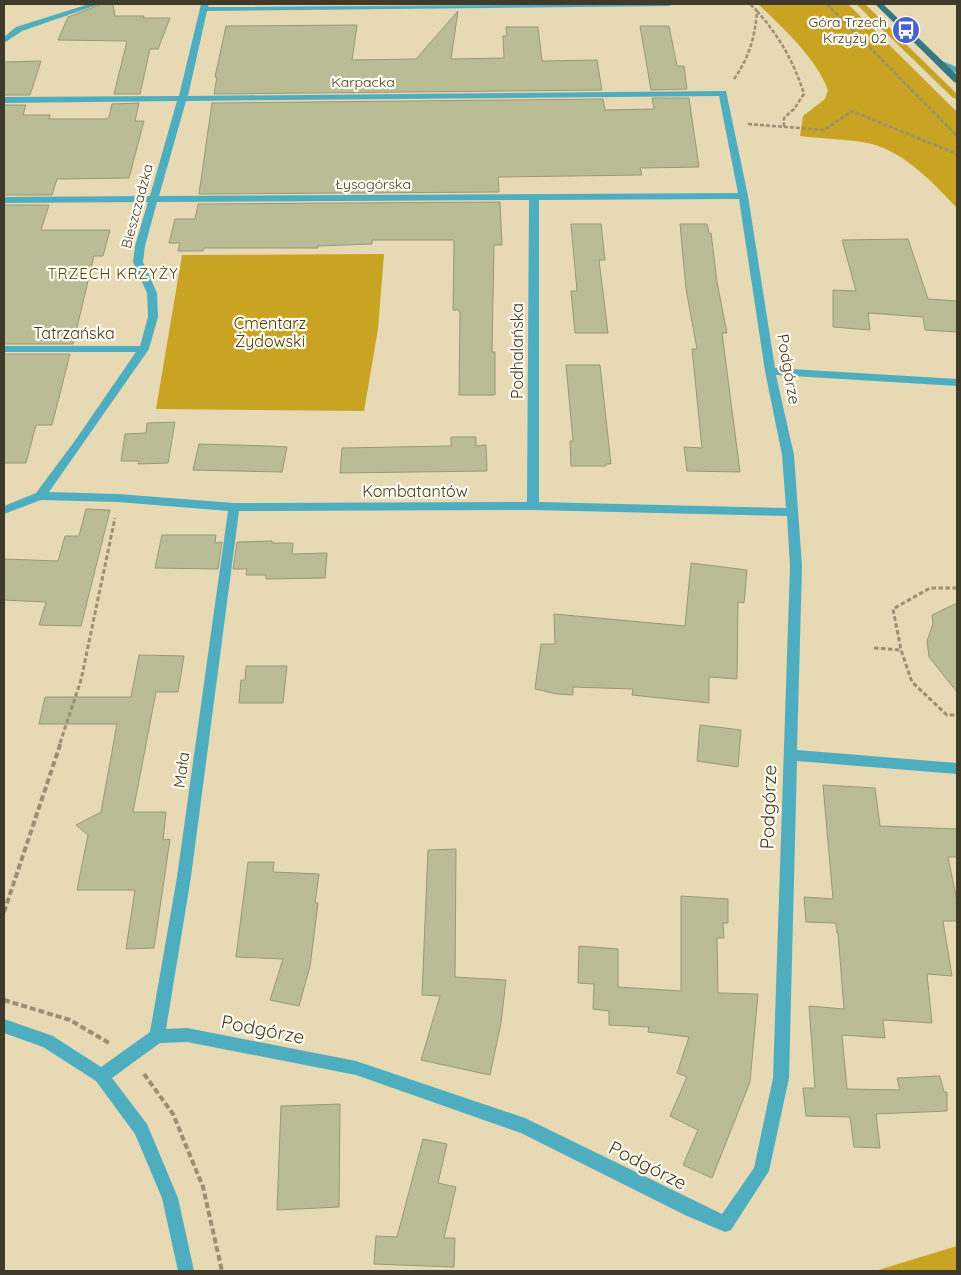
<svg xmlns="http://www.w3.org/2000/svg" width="961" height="1275" font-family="Quicksand,sans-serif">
	<rect width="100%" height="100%" fill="#e7d9b3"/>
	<g fill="#c9a322">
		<path d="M758 4H848L957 112V208C934 184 906 153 872 144 850 139 822 139 800 136L803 116 825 99 828 90C817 59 782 27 758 4Z"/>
		<polygon points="856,4 865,4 957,94 957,99 953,98"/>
		<polygon points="384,254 378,329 364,411 156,409 182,255"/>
		<polygon points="957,1246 957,1271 875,1271"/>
	</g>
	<g fill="#babc96" stroke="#979974">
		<polygon points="102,4 113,4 115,16 144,16 143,18 170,18 158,49 150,49 140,94 114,94 127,41 58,40 68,17"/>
		<polygon points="458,11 451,59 504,58 503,36 507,36 506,27 538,27 542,61 597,60 602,90 214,94 217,77 215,77 226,26 357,25 352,60 416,59"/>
		<polygon points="640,26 669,26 677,66 684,66 687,89 651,90"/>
		<polygon points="41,61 30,95 4,95 4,62"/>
		<polygon points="652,98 689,98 699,167 640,168 642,175 498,177 499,192 199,194 212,103 603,99 605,110 654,109"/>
		<polygon points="139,103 135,121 144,121 129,178 57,179 52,195 4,195 4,105 26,105 23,115 50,115 49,119 106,119 109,117 112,104"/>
		<polygon points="500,202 502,245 494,245 492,352 495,352 495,395 459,395 460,315 459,310 453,310 454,240 372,240 372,244 318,246 318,248 204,248 203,251 178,251 180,243 169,243 175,219 195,219 198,204"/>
		<polygon points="4,205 49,205 41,230 110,230 103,256 94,256 73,344 4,344"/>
		<polygon points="571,224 601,224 605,260 599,260 608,333 575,333 571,291 577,291"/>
		<polygon points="680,224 707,224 709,233 711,233 717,282 727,333 722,333 740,472 687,471 684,447 702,448 692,349 697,349 686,289"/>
		<polygon points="908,239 928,299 957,301 957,332 925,330 923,317 868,313 870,330 833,327 833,290 856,291 842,240"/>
		<polygon points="4,354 70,354 52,425 36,425 26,463 4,463"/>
		<polygon points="566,365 600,365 611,464 606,464 606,466 571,466 570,441 573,441"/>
		<polygon points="175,422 168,463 138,464 139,461 121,461 125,434 146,433 147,423"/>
		<polygon points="451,437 476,437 476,446 486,445 487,471 340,473 342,448 451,446"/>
		<polygon points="199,444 270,446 287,447 282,472 193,470"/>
		<polygon points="86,509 110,510 81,626 39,625 46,602 4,600 4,559 58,561 65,536 79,536"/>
		<polygon points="162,535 216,535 215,543 222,542 218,569 155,568"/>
		<polygon points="272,541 272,543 293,543 292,554 327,553 325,578 266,579 266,575 246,575 247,569 233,569 237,542"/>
		<polygon points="691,563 747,570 744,603 738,602 737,679 709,677 709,703 632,695 633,689 573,687 573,695 557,694 535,689 541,644 555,644 554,614 685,626"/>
		<polygon points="957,603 957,692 929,657 927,641 933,624 932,615"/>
		<polygon points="139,655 184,656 178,692 156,692 133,812 166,812 163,840 170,839 154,948 126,949 135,890 77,890 88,835 76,825 101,812 117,724 39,724 45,697 131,697"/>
		<polygon points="246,666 287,666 283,703 239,703 241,680 245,680"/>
		<polygon points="700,725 741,730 738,767 697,761"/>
		<polygon points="823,785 875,788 880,826 957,829 957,857 948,857 957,901 957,921 943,921 952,976 927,974 932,1023 883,1020 885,1038 842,1035 847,1089 900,1090 897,1078 940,1076 944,1092 947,1092 947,1111 876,1114 880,1148 854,1147 850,1117 806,1116 803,1088 815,1088 809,1006 844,1009 838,933 837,933 836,923 806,922 804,897 833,899"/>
		<polygon points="456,849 455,977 506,980 501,1023 490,1075 421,1060 440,996 422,995 428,850"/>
		<polygon points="248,862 274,862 273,872 319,874 315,903 318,903 310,966 299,1006 270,1000 283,959 236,957"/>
		<polygon points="681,896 728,899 728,923 723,923 724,938 717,938 718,993 758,994 750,1082 712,1178 683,1165 698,1130 670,1116 687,1077 677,1073 689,1037 648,1032 649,1027 609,1025 609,1011 593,1009 594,984 578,983 579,946 618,949 618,987 681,991"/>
		<polygon points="340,1104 339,1207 277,1210 281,1106"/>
		<polygon points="423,1139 447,1144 438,1183 456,1187 444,1238 455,1238 454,1267 374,1264 376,1236 397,1237"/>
	</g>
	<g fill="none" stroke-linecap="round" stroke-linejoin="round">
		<g stroke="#998f74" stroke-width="2.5" stroke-dasharray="4 2" stroke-linecap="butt">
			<polyline points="827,4 957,136"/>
			<path d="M757 11C779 36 794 62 804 94L794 109 784 118V127"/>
			<path d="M734 79C749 58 755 37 757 11L750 4"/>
			<polyline points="748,124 824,130 852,111 957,154"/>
		</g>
		<g stroke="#998f74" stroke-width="3" stroke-dasharray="4.5 2.5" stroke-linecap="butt">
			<polyline points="957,588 930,588 893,609 901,650 912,682 947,715 957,715"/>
			<polyline points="874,648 901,650"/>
			<polyline points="60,743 81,680 115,518"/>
		</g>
		<g stroke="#998f74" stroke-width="4" stroke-dasharray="6 3" stroke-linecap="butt">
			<polyline points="4,912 61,742"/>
			<polyline points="4,1000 70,1020 109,1043"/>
			<polyline points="144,1074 173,1114 203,1187 222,1271"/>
		</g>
		<g fill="#4eaebf" fill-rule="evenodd">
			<polygon points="89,4 100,4 22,31 4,43 4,37 16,27"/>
			<path d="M201 4H209L208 7 673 4 669 6 207 11 188 96 726 91 748 196 775 368 957 379V386L776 375 794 455 802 566 797 750 957 763V774L797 761 789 1078 769 1171 731 1230 725 1232 687 1216 521 1133 356 1075 187 1042 160 1043 112 1078 147 1124 178 1198 194 1271H178L162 1198 135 1134 96 1081 43 1047 4 1033V1019L53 1036 101 1067 150 1032 177 877 228 511 118 502 41 500 4 514V506L36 493 74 442 136 352H4V346H140L148 317 147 293 133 262 135 246 148 202 4 203V197L150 196 177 101 4 103V97L179 96ZM719 96 738 193 159 196 186 101ZM739 199 765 371 782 455 786 508 539 502V200ZM529 200 527 502 234 503 118 494 49 492 149 349 158 317 157 293 143 262 145 246 157 202ZM533 510 787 516 790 566 773 1078 754 1168 722 1214 525 1118 356 1061 187 1028 166 1029 191 877 239 511Z"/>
			<polygon points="942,61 957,67 957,73 939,66 939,62"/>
		</g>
		<polygon fill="#357884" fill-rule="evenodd" points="875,4 883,4 957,75 957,83 954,82"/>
	</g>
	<defs>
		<g id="bus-disc" transform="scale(1.4375)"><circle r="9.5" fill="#4860d4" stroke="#fffbef"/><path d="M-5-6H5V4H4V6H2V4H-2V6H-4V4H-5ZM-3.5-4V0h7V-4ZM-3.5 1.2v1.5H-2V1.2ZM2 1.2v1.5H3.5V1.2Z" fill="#fff"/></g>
	</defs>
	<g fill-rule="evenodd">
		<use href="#bus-disc" x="906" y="30"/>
	</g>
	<g text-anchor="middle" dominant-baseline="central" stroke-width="4.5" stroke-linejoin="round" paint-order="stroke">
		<g font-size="14" fill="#403a2b" stroke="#fffbef" text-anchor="end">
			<text x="887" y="22">Góra Trzech<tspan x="887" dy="16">Krzyży 02</tspan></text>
		</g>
		<g font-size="14" fill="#403a2b" stroke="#fffbef">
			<text x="363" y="82">Karpacka</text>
			<text x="373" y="184">Łysogórska</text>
			<text transform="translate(137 206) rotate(-75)">Bieszczadzka</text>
		</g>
		<g font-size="15" letter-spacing="1" fill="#4a3f1d" stroke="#fffbef">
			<text x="113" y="273">TRZECH KRZYŻY</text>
		</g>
		<g font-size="16" fill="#4d3c07" stroke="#fffbef">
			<text x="270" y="323">Cmentarz<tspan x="270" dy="18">Żydowski</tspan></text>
		</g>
		<g font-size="16" fill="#403a2b" stroke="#fffbef">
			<text x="74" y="333">Tatrzańska</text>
			<text transform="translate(517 351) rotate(-90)">Podhalańska</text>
			<text transform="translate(789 369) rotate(80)">Podgórze</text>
			<text x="415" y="491">Kombatantów</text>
			<text transform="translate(181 770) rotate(-82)">Mała</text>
		</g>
		<g font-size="19" fill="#403a2b" stroke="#fffbef">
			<text transform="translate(768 807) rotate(-88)">Podgórze</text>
			<text transform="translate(263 1029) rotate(11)">Podgórze</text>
			<text transform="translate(648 1165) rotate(27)">Podgórze</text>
		</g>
	</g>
	<rect width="961" height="1275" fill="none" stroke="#403a2b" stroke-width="10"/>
</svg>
